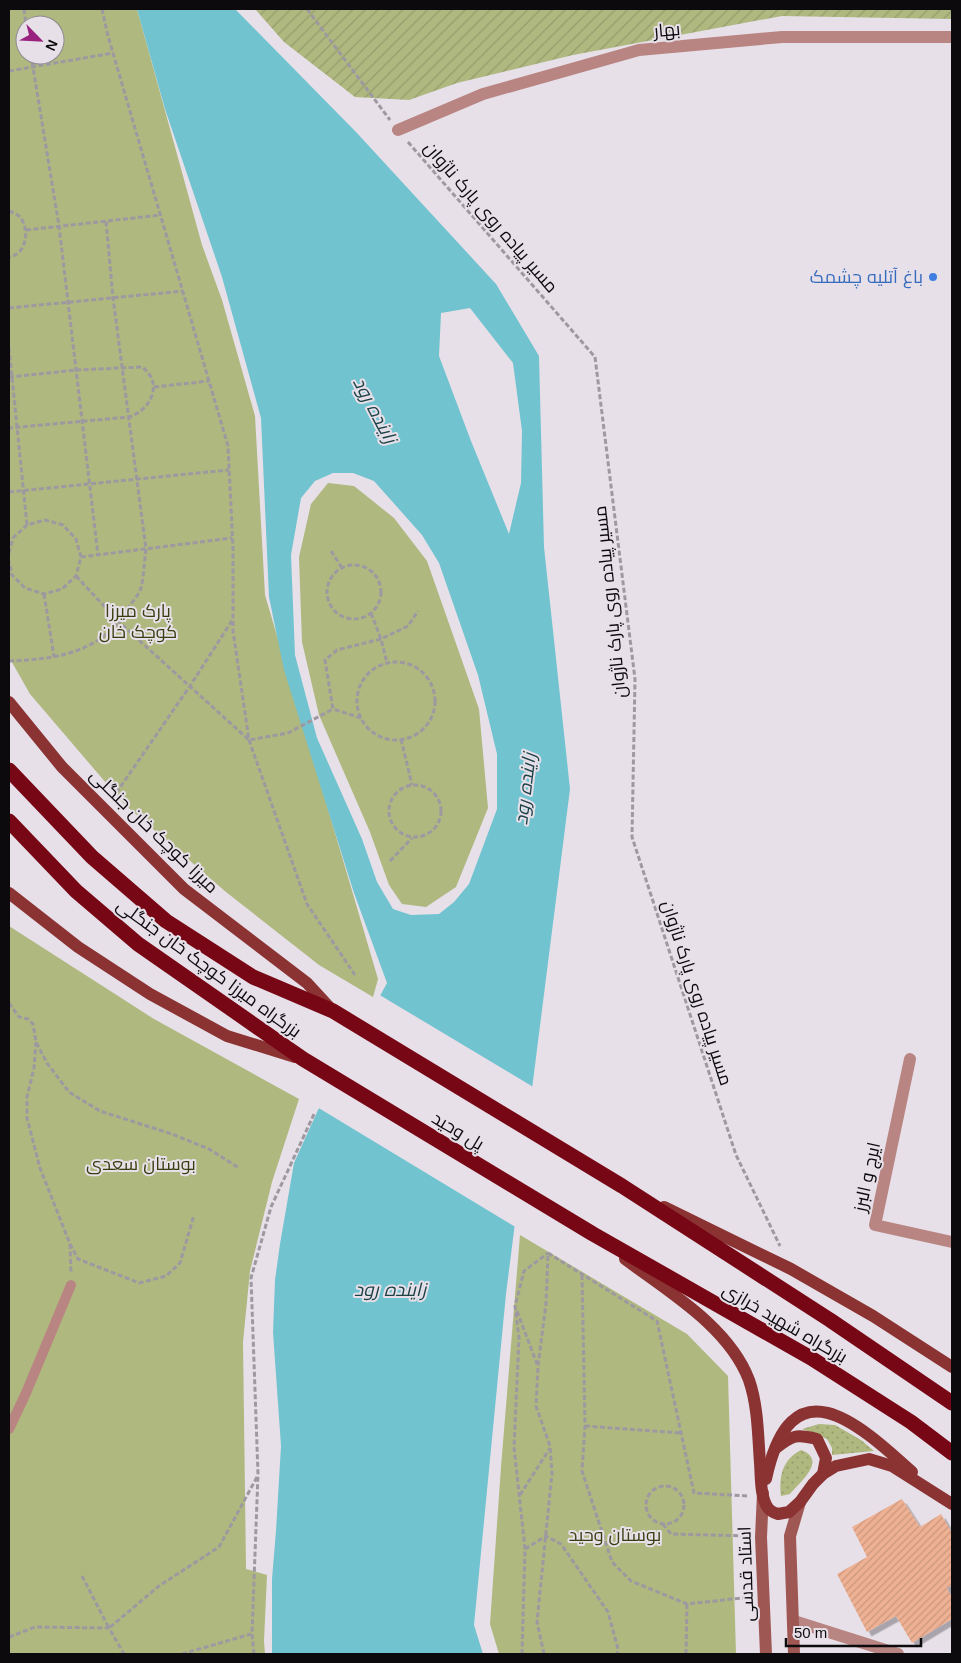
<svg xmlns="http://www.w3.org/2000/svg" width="961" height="1663" font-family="Helvetica,Cairo,sans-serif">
	<defs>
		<pattern id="grass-dots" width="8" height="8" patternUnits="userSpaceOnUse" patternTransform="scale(1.25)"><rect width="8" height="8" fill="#afb87f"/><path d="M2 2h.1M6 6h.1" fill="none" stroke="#959d6d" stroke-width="1.8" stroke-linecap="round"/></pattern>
		<pattern id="garden-furrows" width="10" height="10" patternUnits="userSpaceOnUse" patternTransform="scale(1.25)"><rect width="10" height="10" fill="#afb87f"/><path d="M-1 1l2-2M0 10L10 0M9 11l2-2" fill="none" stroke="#959d6d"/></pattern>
		<pattern id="building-hatch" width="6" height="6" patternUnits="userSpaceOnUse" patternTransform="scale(1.25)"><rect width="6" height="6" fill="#eeb193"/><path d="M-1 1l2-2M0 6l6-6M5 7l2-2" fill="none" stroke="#cb977e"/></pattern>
		<filter id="shadow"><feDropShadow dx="4.5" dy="4.5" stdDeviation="0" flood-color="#0004"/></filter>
	</defs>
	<rect width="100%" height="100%" fill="#e7e0e9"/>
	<g fill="url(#grass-dots)">
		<polygon points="819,1424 835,1425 861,1440 874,1451 832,1455 832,1448 827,1439 802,1429"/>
		<path d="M801 1450C828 1460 800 1482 790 1494L781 1496C779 1476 782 1460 801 1450Z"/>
	</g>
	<g fill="#afb87f" fill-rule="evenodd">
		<path d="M9 9H137L202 245 222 300 255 416 265 595 378 979 373 997 319 965 226 892 124 804 30 694 9 657ZM25 25H55V55H25Z"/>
		<polygon points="328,483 354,486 394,518 427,561 479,709 488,808 456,887 426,907 402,904 389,885 370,832 319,715 302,642 299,557 311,504"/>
		<polygon points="9,926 154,1019 299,1099 272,1182 250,1271 243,1342 246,1569 267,1575 264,1641 265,1654 9,1654"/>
		<polygon points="520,1235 687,1334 728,1376 736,1654 499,1654 490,1624 501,1467"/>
	</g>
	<polygon fill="url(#garden-furrows)" points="255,9 952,9 952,19 782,16 573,55 457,83 409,100 355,97 284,42"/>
	<path fill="#71c3d0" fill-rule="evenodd" d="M137 9H235L356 132 496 284 539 356 544 547 570 789 506 1294 474 1625 483 1654H272V1579L276 1531 281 1446 273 1332 275 1280 280 1244 294 1163 318 1110 387 983 354 893 284 670 269 597 261 418 222 277 165 109ZM470 308 513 363 522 431 521 483 509 534 471 441 439 356 441 313ZM333 473H353L374 481 422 535 439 563 478 675 497 754V809L469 884 454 902 439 914 411 915 393 909 377 882 362 839 317 738 295 655 291 555 301 498 315 481Z"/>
	<polygon fill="#e7e0e9" points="378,994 535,1088 517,1228 317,1107"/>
	<polygon fill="url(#building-hatch)" filter="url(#shadow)" points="902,1499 920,1527 941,1514 952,1533 952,1585 947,1588 952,1598 952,1619 912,1643 896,1616 867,1632 837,1574 867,1557 852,1527"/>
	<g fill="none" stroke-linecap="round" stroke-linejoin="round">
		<g stroke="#9e99a0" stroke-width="3" stroke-dasharray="5 2.5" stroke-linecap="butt">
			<polyline points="24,9 26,25"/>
			<polyline points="102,9 108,36 228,446 233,548 233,631 249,740 307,904 355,975"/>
			<polyline points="307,9 390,120"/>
			<polyline points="31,55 59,226 98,555"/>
			<polyline points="9,71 113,53"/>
			<polyline points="408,142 595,357 635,679 632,837 736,1155 780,1246"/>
			<path d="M9 211C12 212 17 214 20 217 30 229 27 254 9 257"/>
			<polyline points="26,230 161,215"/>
			<polyline points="9,308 183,291"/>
			<polyline points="9,348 27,525"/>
			<path d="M9 377 77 370 142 367C164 383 151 410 129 417L9 428"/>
			<polyline points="154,387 209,381"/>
			<polyline points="9,492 229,470"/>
			<polyline points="331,551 342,568"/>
			<polyline points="9,553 13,538 27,525 45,520 63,525 76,539 81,557 76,576 62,589 44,594 25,588 12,575 9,561"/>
			<polyline points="81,557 232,538"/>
			<circle cx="354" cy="592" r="27"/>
			<polyline points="76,576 120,623 249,740 288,733 333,709"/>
			<polyline points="44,594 54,657"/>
			<polyline points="371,613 381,639 387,663"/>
			<path d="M9 661C58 659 101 653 129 607 133 601 139 594 141 588 144 576 144 562 146 549L113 298 106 221"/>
			<circle cx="396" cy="701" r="39"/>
			<polyline points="361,718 333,709 325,660 337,650 381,639 408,626 418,611"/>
			<polyline points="401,739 412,785"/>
			<circle cx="415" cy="811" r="26"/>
			<polyline points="112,799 190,686 233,619"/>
			<polyline points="390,861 412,838"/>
			<polyline points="9,1003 19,1017 28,1019 33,1024 36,1042 47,1063 69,1092 100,1111 172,1134 209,1149 239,1168"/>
			<polyline points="36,1042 34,1068 27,1097 27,1118 40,1168 70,1244 78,1259 139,1283 166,1276 180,1263 194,1215"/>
			<polyline points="70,1244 71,1273"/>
			<polyline points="548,1253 657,1321 694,1493 749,1496"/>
			<polyline points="582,1275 585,1426 582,1471 612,1562 631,1581 687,1604 751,1597"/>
			<polyline points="517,1311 537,1364"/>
			<polyline points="585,1426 681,1433"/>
			<circle cx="665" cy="1505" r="19"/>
			<polyline points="520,1495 550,1448"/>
			<polyline points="663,1524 671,1534 748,1536"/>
			<polyline points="525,1549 546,1536 561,1544 608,1612 618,1649 617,1654"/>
			<polyline points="82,1576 109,1628 159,1586 219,1547 257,1477"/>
			<polyline points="9,1637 35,1627 109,1628 124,1654"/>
			<polyline points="182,1654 251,1634"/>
			<polyline points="254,1654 252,1634 258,1474 251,1278 271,1207 315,1112"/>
			<polyline points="522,1654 525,1549 514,1447 519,1338 515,1306 524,1271 548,1253"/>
			<polyline points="544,1654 537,1622 552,1473 550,1446 536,1406 538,1366 546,1304 548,1254"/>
			<polyline points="686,1654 687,1604"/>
		</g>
		<polyline stroke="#b98582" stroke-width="10" points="9,1429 26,1393 71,1285"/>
		<g stroke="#b98582" stroke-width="12">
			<polyline points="398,130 483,94 639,50 782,37 952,37"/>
			<polyline points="910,1059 875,1225 952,1242"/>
			<polyline points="794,1621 898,1654"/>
		</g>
		<g stroke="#9f5754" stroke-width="12">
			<polyline points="763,1493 761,1537 766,1654"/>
			<polyline points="794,1654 790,1536 800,1502"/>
		</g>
		<g stroke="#8b3333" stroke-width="12">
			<polyline points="9,702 62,767 184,889 307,983 331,1009"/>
			<polyline points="9,893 78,947 150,994 227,1036 295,1057"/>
			<polyline points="664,1207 791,1269 873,1316 952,1367"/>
			<path d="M625 1259C669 1292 729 1327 749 1380 758 1406 758 1436 760 1463 761 1476 760 1497 768 1508 770 1511 775 1513 778 1514L789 1512 800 1502 813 1484 823 1474 836 1466 869 1459 892 1466 952 1504"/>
			<path d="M776 1448C793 1435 796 1434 817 1439L826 1458 823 1474"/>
			<path d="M766 1479C791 1363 856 1421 912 1472"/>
		</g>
		<g stroke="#780716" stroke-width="15">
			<polyline points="9,770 92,857 166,921 253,977 333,1011 622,1186 830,1320 952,1403"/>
			<polyline points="9,821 76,891 138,944 303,1059 593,1234 811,1358 911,1422 952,1453"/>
		</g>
	</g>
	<circle fill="#3f7fe0" stroke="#e7e0e9" stroke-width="2" cx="933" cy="277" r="5"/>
	<g text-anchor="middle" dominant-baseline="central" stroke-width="4" stroke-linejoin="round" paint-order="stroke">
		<g font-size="18" fill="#0c0a0d" stroke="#e7e0e9">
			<text transform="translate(667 30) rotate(-5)">بهار</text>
			<text transform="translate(491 217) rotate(49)">مسیر پیاده روی پارک ناژوان</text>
			<text transform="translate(610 602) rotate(-96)">مسیر پیاده روی پارک ناژوان</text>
			<text transform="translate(154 831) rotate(44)">میرزا کوچک خان جنگلی</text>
			<text transform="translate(209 968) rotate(36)">بزرگراه میرزا کوچک خان جنگلی</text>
			<text transform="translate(697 993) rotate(72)">مسیر پیاده روی پارک ناژوان</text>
			<text transform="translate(458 1131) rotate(31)">پل وحید</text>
			<text transform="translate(867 1177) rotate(-78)">ایرج و البرز</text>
			<text transform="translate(785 1323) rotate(30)">بزرگراه شهید خرازی</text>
			<text transform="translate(746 1574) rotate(-92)">استاد قدسی</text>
		</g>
		<g font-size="18" fill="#366cbe" stroke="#e7e0e9" text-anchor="end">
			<text x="923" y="277">باغ آتلیه چشمک</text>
		</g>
		<g font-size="18" fill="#383e0f" stroke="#e7e0e9">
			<text x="138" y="611">پارک میرزا<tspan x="138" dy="21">کوچک خان</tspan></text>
			<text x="141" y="1164">بوستان سعدی</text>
			<text x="615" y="1535">بوستان وحید</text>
		</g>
		<g font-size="19" font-style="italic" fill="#1c4248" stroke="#e7e0e9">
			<text transform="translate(375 410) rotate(62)">زاینده رود</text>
			<text transform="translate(525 789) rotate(-83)">زاینده رود</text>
			<text x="390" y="1289">زاینده رود</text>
		</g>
	</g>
	<rect width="961" height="1663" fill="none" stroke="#0c0a0d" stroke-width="20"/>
	<g transform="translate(40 40) rotate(114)"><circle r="24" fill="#e7e0e9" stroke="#8f8a91"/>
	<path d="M0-4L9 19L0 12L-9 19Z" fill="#98227e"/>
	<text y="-8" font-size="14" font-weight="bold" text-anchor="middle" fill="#0c0a0d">N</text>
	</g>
	<path d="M786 1638v8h135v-8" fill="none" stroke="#0c0a0d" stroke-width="2.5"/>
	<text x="794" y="1638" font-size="15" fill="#0c0a0d" stroke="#e7e0e9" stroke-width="4" paint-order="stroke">50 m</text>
</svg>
